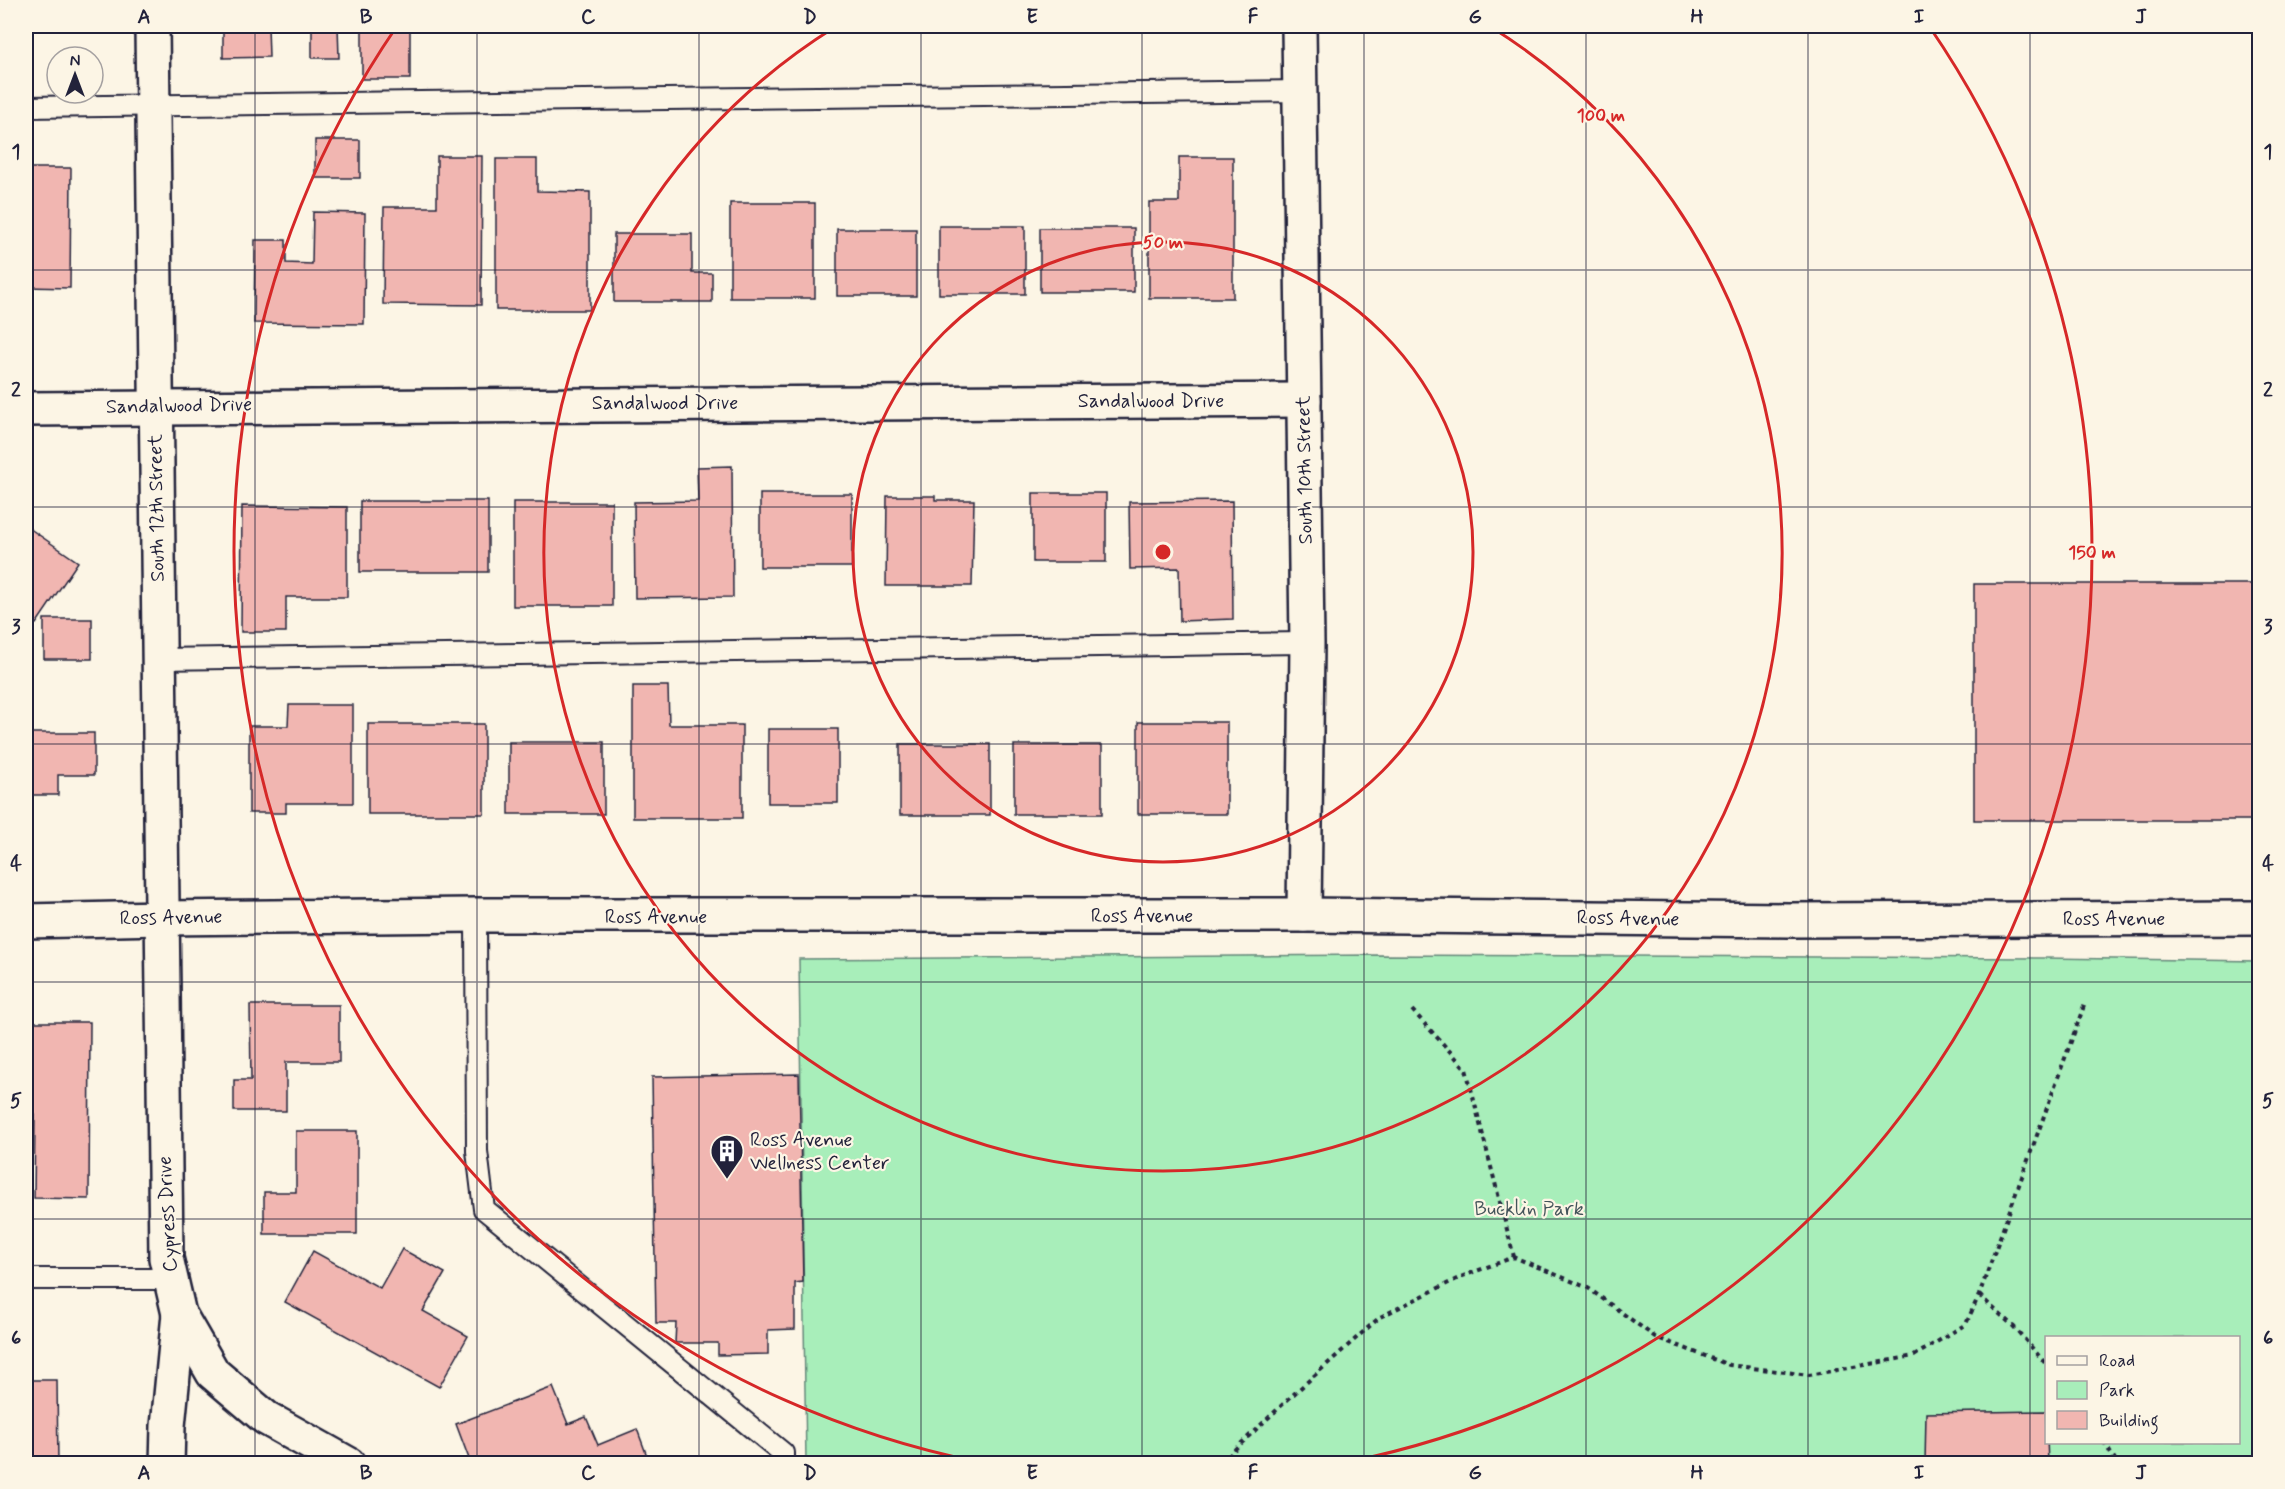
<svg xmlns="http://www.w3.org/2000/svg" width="2285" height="1489" font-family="Mynerve,sans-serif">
	<rect width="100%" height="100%" fill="#fcf5e5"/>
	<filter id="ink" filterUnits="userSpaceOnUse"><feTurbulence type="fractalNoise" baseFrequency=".0167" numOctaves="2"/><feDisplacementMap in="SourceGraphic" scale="12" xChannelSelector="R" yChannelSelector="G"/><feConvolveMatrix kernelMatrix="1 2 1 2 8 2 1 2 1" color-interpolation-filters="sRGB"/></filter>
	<g filter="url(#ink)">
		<path fill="#a8eeba" stroke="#65887a" stroke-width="1.5" fill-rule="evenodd" d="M1379 955 2044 958 2259 961V1463H806L799 959ZM2046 1338H2238V1442H2046Z"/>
		<g fill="#f1b6b1" stroke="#22223b" stroke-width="1.5">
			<polygon points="223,26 268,26 269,57 223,58"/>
			<polygon points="312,26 338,26 339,58 312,58"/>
			<rect x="362" y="26" width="48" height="53"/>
			<rect x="315" y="140" width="45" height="38"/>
			<polygon points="437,156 482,156 481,305 383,304 384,207 437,207"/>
			<polygon points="1179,157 1233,157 1233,298 1149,298 1149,202 1179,202"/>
			<polygon points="496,159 537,159 537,191 590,192 590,310 496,310"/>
			<polygon points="26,168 71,168 70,288 26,287"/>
			<rect x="730" y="203" width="85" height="95"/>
			<polygon points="313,212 365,213 364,324 254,323 255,240 286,240 286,263 312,264"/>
			<rect x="939" y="226" width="86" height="68"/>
			<rect x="1040" y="228" width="94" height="64"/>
			<rect x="837" y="229" width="79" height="67"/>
			<polygon points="614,234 692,234 692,273 712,273 712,302 614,302"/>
			<polygon points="732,466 733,597 635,598 634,502 698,501 697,467"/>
			<rect x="1033" y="493" width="73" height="69"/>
			<rect x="760" y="494" width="92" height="73"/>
			<polygon points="887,496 935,496 935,500 974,500 972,586 886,586"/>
			<rect x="360" y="501" width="128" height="71"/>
			<polygon points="1232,501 1233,619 1180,621 1179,568 1130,569 1129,502"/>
			<rect x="513" y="502" width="99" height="104"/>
			<polygon points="242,506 347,507 347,597 286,597 286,632 241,632"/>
			<polygon points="26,526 78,562 36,624 26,617"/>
			<rect x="1974" y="584" width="286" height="236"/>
			<rect x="44" y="619" width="48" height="40"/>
			<polygon points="633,686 668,686 669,725 742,725 742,818 633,818"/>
			<polygon points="289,705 353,705 353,803 286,803 286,813 249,813 249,726 288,726"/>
			<rect x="1138" y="722" width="89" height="92"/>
			<rect x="368" y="724" width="116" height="90"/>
			<rect x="768" y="729" width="70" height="74"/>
			<polygon points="26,733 94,733 94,775 58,775 58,795 26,795"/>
			<rect x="509" y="742" width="95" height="72"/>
			<rect x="900" y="744" width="90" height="71"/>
			<rect x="1014" y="745" width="88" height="69"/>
			<polygon points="250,1005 339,1005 339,1062 286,1062 286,1111 234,1111 234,1080 251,1080"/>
			<polygon points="26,1022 90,1022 89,1199 34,1198 35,1115 26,1115"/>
			<polygon points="799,1074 803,1282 795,1283 795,1329 768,1330 768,1354 718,1355 718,1343 675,1343 676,1323 656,1323 652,1077"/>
			<polygon points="296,1131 357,1131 357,1234 264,1234 264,1192 296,1192"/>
			<polygon points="402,1249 445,1273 423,1311 468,1336 439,1387 285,1302 313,1251 380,1288"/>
			<polygon points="26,1380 57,1380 58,1464 26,1464"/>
			<polygon points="553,1387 568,1424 586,1417 598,1445 637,1429 650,1464 471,1464 456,1424"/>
			<polygon points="2046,1411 2048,1464 1925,1464 1926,1413"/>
		</g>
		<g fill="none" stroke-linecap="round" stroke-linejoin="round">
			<g stroke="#22223b" stroke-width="24">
				<g id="service">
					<polyline points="26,107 1300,91"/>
					<polyline points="159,659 1307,643"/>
					<polyline points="476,915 477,1151 484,1209 783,1453 783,1464"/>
					<polyline points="26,1279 170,1279"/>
				</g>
			</g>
			<g stroke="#22223b" stroke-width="38">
				<g id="minor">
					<polyline points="152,26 166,1258 179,1314 213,1373 266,1418 348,1464"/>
					<polyline points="1299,26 1307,643 1304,915"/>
					<polyline points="26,409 1304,400"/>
					<polyline points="167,1464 168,1426 179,1314"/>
				</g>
			</g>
			<g stroke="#22223b" stroke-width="38">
				<polyline id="tertiary" points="26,921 162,918 476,915 1304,915 1789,920 2260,918"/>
			</g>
			<g stroke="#22223b" stroke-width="4" stroke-dasharray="4.5 4.5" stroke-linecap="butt">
				<polyline points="1412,1010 1466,1069 1514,1257"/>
				<polyline points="1979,1295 2014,1327 2046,1364"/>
				<polyline points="2104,1442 2117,1464"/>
				<polyline points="1223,1464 1233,1451 1297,1391 1380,1317 1463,1276 1514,1257 1588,1288 1655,1337 1729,1365 1809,1375 1914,1356 1966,1324 1979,1295 2085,1003"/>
			</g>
			<use href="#service" stroke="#fcf5e5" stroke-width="20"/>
			<use href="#minor" stroke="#fcf5e5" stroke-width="33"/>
			<use href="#tertiary" stroke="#fcf5e5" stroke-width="33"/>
		</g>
	</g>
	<path fill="none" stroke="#22223b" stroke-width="1.5" stroke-opacity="0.55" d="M255 26V1464M477 26V1464M699 26V1464M921 26V1464M1142 26V1464M1364 26V1464M1586 26V1464M1808 26V1464M2030 26V1464M26 270H2260M26 507H2260M26 744H2260M26 982H2260M26 1219H2260"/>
	<g fill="none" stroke="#d62828" stroke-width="3">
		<circle cx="1163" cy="552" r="310"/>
		<path d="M1491 27A619 619 0 1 1 835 27"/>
		<path d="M978 1462A929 929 0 0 1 397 26M1929 26A929 929 0 0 1 1348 1462"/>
	</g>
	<defs>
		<g id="building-pin" transform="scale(1.725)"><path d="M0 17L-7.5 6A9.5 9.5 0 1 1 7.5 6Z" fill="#22223b" stroke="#fcf5e5"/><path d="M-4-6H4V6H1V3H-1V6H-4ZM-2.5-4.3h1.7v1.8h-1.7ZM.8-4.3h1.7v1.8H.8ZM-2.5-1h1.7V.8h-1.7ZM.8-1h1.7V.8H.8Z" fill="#fff"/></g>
	</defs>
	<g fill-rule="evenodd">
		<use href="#building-pin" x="727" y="1151"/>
	</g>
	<g text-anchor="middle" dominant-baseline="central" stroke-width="4.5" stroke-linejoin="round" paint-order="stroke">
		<g font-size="20" fill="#22223b" stroke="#fcf5e5">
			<text x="1151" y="401">Sandalwood Drive</text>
			<text x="665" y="403">Sandalwood Drive</text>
			<text transform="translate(179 406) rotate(-1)">Sandalwood Drive</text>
			<text transform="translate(1305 470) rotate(-91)">South 10th Street</text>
			<text transform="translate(157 508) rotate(-91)">South 12th Street</text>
			<text x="1142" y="916">Ross Avenue</text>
			<text x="656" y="917">Ross Avenue</text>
			<text transform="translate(171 918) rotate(-1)">Ross Avenue</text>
			<text transform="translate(1628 919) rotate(1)">Ross Avenue</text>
			<text x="2114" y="919">Ross Avenue</text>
			<text transform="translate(168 1214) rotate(-93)">Cypress Drive</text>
		</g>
		<g font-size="20" fill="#22223b" stroke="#fcf5e5" text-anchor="start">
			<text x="750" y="1140">Ross Avenue<tspan x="750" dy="23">Wellness Center</tspan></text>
		</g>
		<g font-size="20" fill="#44555b" stroke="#fcf5e5">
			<text x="1529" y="1209">Bucklin Park</text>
		</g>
	</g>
	<circle cx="1163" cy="552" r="9" fill="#d62828" stroke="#fcf5e5" stroke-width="3"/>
	<g font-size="18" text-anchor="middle" font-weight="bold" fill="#d62828" stroke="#fcf5e5" stroke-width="4.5" stroke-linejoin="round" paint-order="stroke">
		<text x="1601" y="121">100 m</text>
		<text x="1163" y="248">50 m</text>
		<text x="2092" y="558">150 m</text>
	</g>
	<rect width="2285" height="1489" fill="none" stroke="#fcf5e5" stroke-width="66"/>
	<rect x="2045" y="1336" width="195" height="108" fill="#fcf5e5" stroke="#a5a1a1" stroke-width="1.5"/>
	<rect x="2057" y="1356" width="30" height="9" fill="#fcf5e5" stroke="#a5a1a1" stroke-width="1.5"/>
	<text x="2099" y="1366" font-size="18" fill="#22223b">Road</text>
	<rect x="2057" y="1381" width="30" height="18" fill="#a8eeba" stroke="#a5a1a1" stroke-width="1.5"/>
	<text x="2099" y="1396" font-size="18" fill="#22223b">Park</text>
	<rect x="2057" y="1411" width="30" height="18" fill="#f1b6b1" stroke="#a5a1a1" stroke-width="1.5"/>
	<text x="2099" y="1426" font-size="18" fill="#22223b">Building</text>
	<g transform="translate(75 75)"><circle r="28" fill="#fcf5e5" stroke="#a5a1a1" stroke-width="1.5"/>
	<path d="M0-4.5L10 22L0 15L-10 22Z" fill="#22223b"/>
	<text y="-9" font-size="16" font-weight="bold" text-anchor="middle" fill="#22223b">N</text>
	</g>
	<rect x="33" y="33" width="2219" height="1423" fill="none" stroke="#22223b" stroke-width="2"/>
	<g font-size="20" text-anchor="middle" font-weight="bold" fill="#22223b">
		<text x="144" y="23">A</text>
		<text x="366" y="23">B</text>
		<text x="588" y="23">C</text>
		<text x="810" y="23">D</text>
		<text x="1032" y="23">E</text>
		<text x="1253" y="23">F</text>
		<text x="1475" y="23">G</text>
		<text x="1697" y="23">H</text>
		<text x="1919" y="23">I</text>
		<text x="2141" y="23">J</text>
		<text x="16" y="158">1</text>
		<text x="2268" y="158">1</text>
		<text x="16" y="396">2</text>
		<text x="2268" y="396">2</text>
		<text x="16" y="633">3</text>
		<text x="2268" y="633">3</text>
		<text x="16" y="870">4</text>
		<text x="2268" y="870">4</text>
		<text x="16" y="1107">5</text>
		<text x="2268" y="1107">5</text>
		<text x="16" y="1344">6</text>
		<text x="2268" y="1344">6</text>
		<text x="144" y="1479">A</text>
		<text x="366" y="1479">B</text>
		<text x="588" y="1479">C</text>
		<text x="810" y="1479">D</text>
		<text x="1032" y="1479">E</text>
		<text x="1253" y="1479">F</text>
		<text x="1475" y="1479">G</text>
		<text x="1697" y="1479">H</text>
		<text x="1919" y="1479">I</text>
		<text x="2141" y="1479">J</text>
	</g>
</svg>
